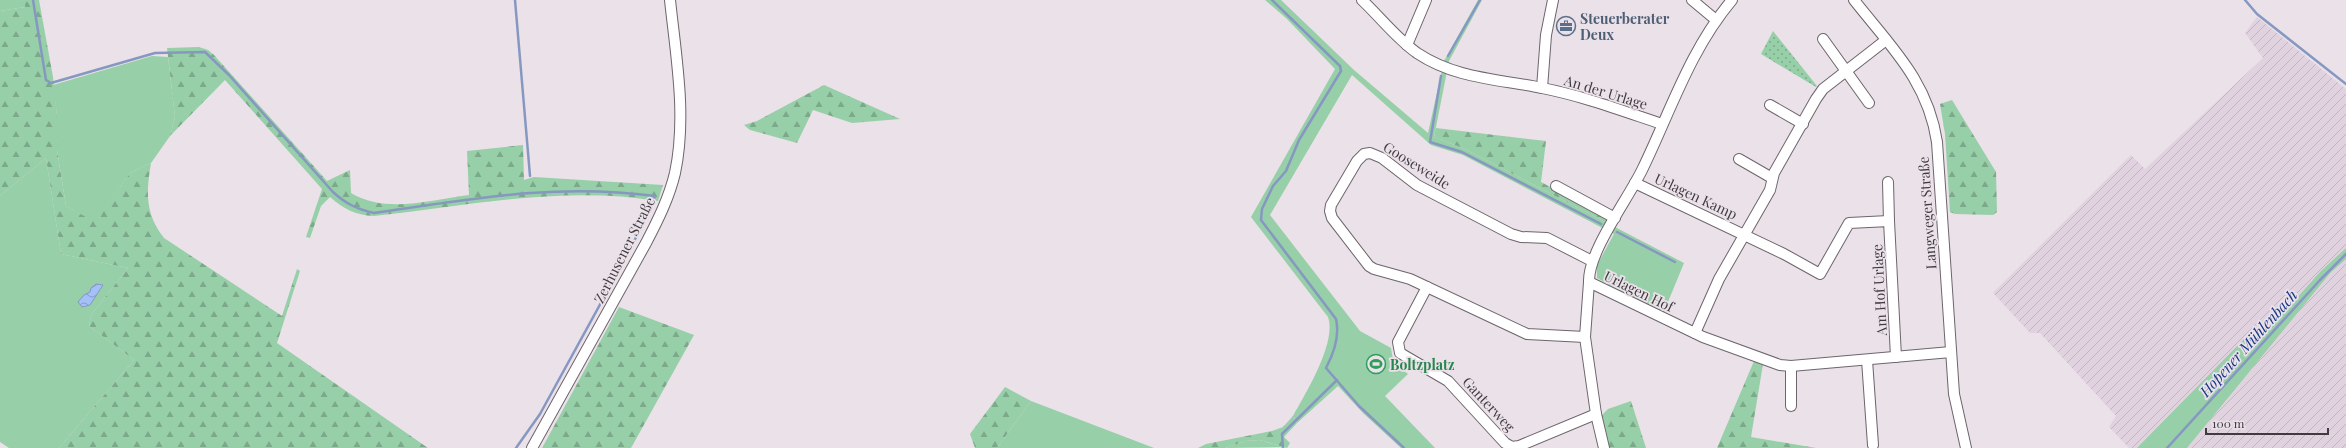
<svg xmlns="http://www.w3.org/2000/svg" width="2346" height="448" font-family="'Playfair Display',serif">
	<defs>
		<pattern id="industrial-furrows" width="10" height="10" patternUnits="userSpaceOnUse"><rect width="10" height="10" fill="#e1d2e0"/><path d="M-1 1l2-2M0 10L10 0M9 11l2-2" fill="none" stroke="#c2b5c1"/></pattern>
		<pattern id="forest-firs" width="22" height="20" patternUnits="userSpaceOnUse"><rect width="22" height="20" fill="#96cfa8"/><path d="M5 1l3.5 6h-7zM16 11l3.5 6h-7z" fill="#7ca98a"/></pattern>
		<pattern id="park-dots" width="8" height="8" patternUnits="userSpaceOnUse"><rect width="8" height="8" fill="#96cfa8"/><path d="M2 2h.1M6 6h.1" fill="none" stroke="#7ca98a" stroke-width="1.8" stroke-linecap="round"/></pattern>
		<pattern id="water-waves" width="16" height="10" patternUnits="userSpaceOnUse"><rect width="16" height="10" fill="#a4c0f9"/><path d="M0 5q4-4 8 0t8 0" fill="none" stroke="#879dcb"/></pattern>
	</defs>
	<rect width="100%" height="100%" fill="#eae1e9"/>
	<polygon fill="url(#industrial-furrows)" points="2257,17 2346,89 2346,448 2187,448 2282,331 2261,339 2137,448 2129,448 2109,427 2116,416 2040,333 2030,333 1993,293 2131,155 2145,169 2263,58 2245,33"/>
	<g fill="#96cfa8">
		<polygon points="0,0 25,0 25,7 0,11"/>
		<path d="M1265 0H1281L1354 70 1428 133 1444 61 1478 0H1482L1449 61 1434 137 1465 149 1684 263 1663 314 1597 278V265L1614 234 1463 155 1431 145 1352 75 1270 215 1360 331 1391 348 1393 360 1405 366 1403 370 1408 374 1385 396 1435 448H1401L1363 413 1338 386 1297 423 1293 416C1306 393 1337 342 1328 317L1251 217 1335 69 1287 19Z"/>
		<polygon points="152,56 168,57 175,117 170,136 151,163 130,173 95,223 66,206 57,150 57,115 53,85"/>
		<polygon points="46,158 61,254 128,268 91,315 89,326 134,360 59,448 9,448 0,442 0,196"/>
		<polygon points="2346,248 2346,259 2331,272 2187,448 2137,448 2249,334 2261,338 2321,271"/>
		<polygon points="1031,401 1154,448 997,448"/>
		<polygon points="1260,440 1283,447 1225,448 1246,441"/>
	</g>
	<g fill="url(#forest-firs)">
		<path d="M25 0H39L53 77 57 115V150L66 206 95 222 130 173 151 163C146 192 145 214 164 238L282 316 297 269 300 271 277 343 428 448H59L134 360 89 326 91 315 128 268 61 254 46 158 0 196V11L25 7Z"/>
		<path d="M199 47 208 50 214 55 327 181 350 170 351 193C386 214 430 200 469 195L467 151 523 145 524 180 534 177 663 185 658 201C563 185 469 206 374 216 355 215 344 209 330 197L321 206 310 238 306 237 322 189 225 80 170 136 175 117 167 48Z"/>
		<polygon points="824,85 900,119 852,123 813,110 797,143 750,130 744,125 757,121"/>
		<polygon points="1952,100 1996,172 1997,212 1993,215 1955,214 1950,212 1945,134 1940,104"/>
		<polygon points="1436,128 1546,141 1541,182 1610,219 1609,224 1465,149 1434,137"/>
		<polygon points="619,307 694,335 631,448 542,448"/>
		<polygon points="1754,361 1763,364 1751,437 1816,448 1717,448"/>
		<polygon points="1005,387 1031,401 997,448 975,448 970,434"/>
		<polygon points="1631,401 1646,448 1609,448 1600,417 1608,409"/>
		<polygon points="1293,416 1297,423 1284,437 1290,443 1287,448 1260,440 1246,441 1225,448 1198,448 1206,444 1272,431 1283,427"/>
	</g>
	<polygon fill="url(#park-dots)" points="1773,31 1817,86 1816,87 1761,54"/>
	<polygon fill="url(#water-waves)" stroke="#8698c1" points="96,284 103,285 90,305 82,307 78,302 84,295 90,292 91,288"/>
	<g fill="none" stroke-linecap="round" stroke-linejoin="round">
		<g stroke="#8698c1" stroke-width="2.5">
			<path d="M33 0 46 80 51 83 155 53 205 52 229 75 333 192C346 204 357 209 374 213 472 199 555 183 655 196L631 248 540 414 516 448"/>
			<polyline points="515,0 530,176"/>
			<path d="M1272 0 1340 66 1341 71 1299 140 1286 171 1273 186 1262 209 1261 220 1336 319C1340 336 1334 353 1326 368L1359 406 1404 448"/>
			<polyline points="2245,0 2257,14 2346,84"/>
			<polyline points="1448,56 1480,0"/>
			<polyline points="1441,76 1430,142 1462,152 1601,224"/>
			<polyline points="1617,232 1675,262"/>
			<polyline points="1283,448 1282,434 1337,380"/>
			<polyline points="2167,448 2320,280 2346,254"/>
		</g>
		<g stroke="#6d656c" stroke-width="12">
			<g id="minor">
				<path d="M1362 0C1380 17 1397 39 1417 53 1456 79 1499 79 1542 88 1583 96 1623 111 1662 124"/>
				<polyline points="1692,0 1716,20"/>
				<path d="M1732 0C1690 50 1671 110 1643 168 1629 198 1588 251 1589 282L1703 337 1780 365 1791 366 1951 352"/>
				<path d="M1854 0C1891 47 1928 81 1937 142L1954 394 1966 448"/>
				<polyline points="1823,39 1869,103"/>
				<polyline points="1407,45 1426,0"/>
				<polyline points="1542,88 1546,35 1553,0"/>
				<polyline points="1770,105 1803,124"/>
				<polyline points="1739,159 1772,178"/>
				<polyline points="1888,182 1889,221"/>
				<polyline points="1635,183 1784,254 1820,274 1849,223 1889,221 1896,357"/>
				<polyline points="1556,186 1615,218"/>
				<polyline points="1427,287 1398,342 1400,353 1448,381 1505,443 1512,447 1519,446 1596,414 1585,337 1589,282"/>
				<polyline points="1695,333 1719,279 1770,190 1774,173 1816,99 1823,89 1886,40"/>
				<polyline points="1585,337 1527,334 1410,279 1374,269 1369,266 1332,218 1330,211 1331,205 1357,161 1364,154 1370,153 1382,158 1417,185 1511,234 1521,237 1547,238 1592,261"/>
				<polyline points="1867,360 1873,445"/>
				<polyline points="1791,366 1791,406"/>
				<polyline points="1596,414 1604,448"/>
				<path d="M532 448 646 243C658 220 669 198 675 173 687 116 676 57 670 0"/>
			</g>
		</g>
		<use href="#minor" stroke="#fff" stroke-width="10"/>
	</g>
	<defs>
		<g id="office-ring" transform="scale(1)"><circle r="9.5" fill="#eae1e9" stroke="#5c6f8a" stroke-width="1.5"/><path d="M-6-3h4V-5.5h4V-3h4V5H-6ZM-1-4.5V-3h2v-1.5ZM-6 0V1H6V0Z" fill="#5c6f8a"/></g>
		<g id="stadium-ring" transform="scale(1)"><circle r="9.5" fill="#eae1e9" stroke="#2e9e5b" stroke-width="1.5"/><path d="M0-5a6.5 5 0 1 0 0 10a6.5 5 0 1 0 0-10ZM-3.5-1.8h7v3.6h-7Z" fill="#2e9e5b"/></g>
	</defs>
	<g fill-rule="evenodd">
		<use href="#office-ring" x="1566" y="26"/>
		<use href="#stadium-ring" x="1376" y="364"/>
	</g>
	<g text-anchor="middle" dominant-baseline="central" stroke-width="3.5" stroke-linejoin="round" paint-order="stroke">
		<g font-size="14" font-weight="bold" fill="#4e5e75" stroke="#eae1e9" text-anchor="start">
			<text x="1580" y="18">Steuerberater<tspan x="1580" dy="16">Deux</tspan></text>
		</g>
		<g font-size="14" fill="#3f3b3e" stroke="#eae1e9">
			<text transform="translate(1606 92) rotate(17)">An der Urlage</text>
			<text transform="translate(1417 165) rotate(32)">Gooseweide</text>
			<text transform="translate(1696 196) rotate(25)">Urlagen Kamp</text>
			<text transform="translate(1927 213) rotate(-94)">Langweger Straße</text>
			<text transform="translate(624 250) rotate(-63)">Zerhusener Straße</text>
			<text transform="translate(1879 290) rotate(-93)">Am Hof Urlage</text>
			<text transform="translate(1639 291) rotate(26)">Urlagen Hof</text>
			<text transform="translate(1489 404) rotate(47)">Ganterweg</text>
		</g>
		<g font-size="14" font-weight="bold" fill="#27864d" stroke="#eae1e9" text-anchor="start">
			<text x="1390" y="364">Boltzplatz</text>
		</g>
		<g font-size="15" font-style="italic" fill="#163785" stroke="#eae1e9">
			<text transform="translate(2248 343) rotate(-48)">Hopener Mühlenbach</text>
		</g>
	</g>
	<path d="M2206 428v6h122v-6" fill="none" stroke="#3f3b3e" stroke-width="2"/>
	<text x="2212" y="428" font-size="12" fill="#3f3b3e" stroke="#eae1e9" stroke-width="3" paint-order="stroke">100 m</text>
</svg>
